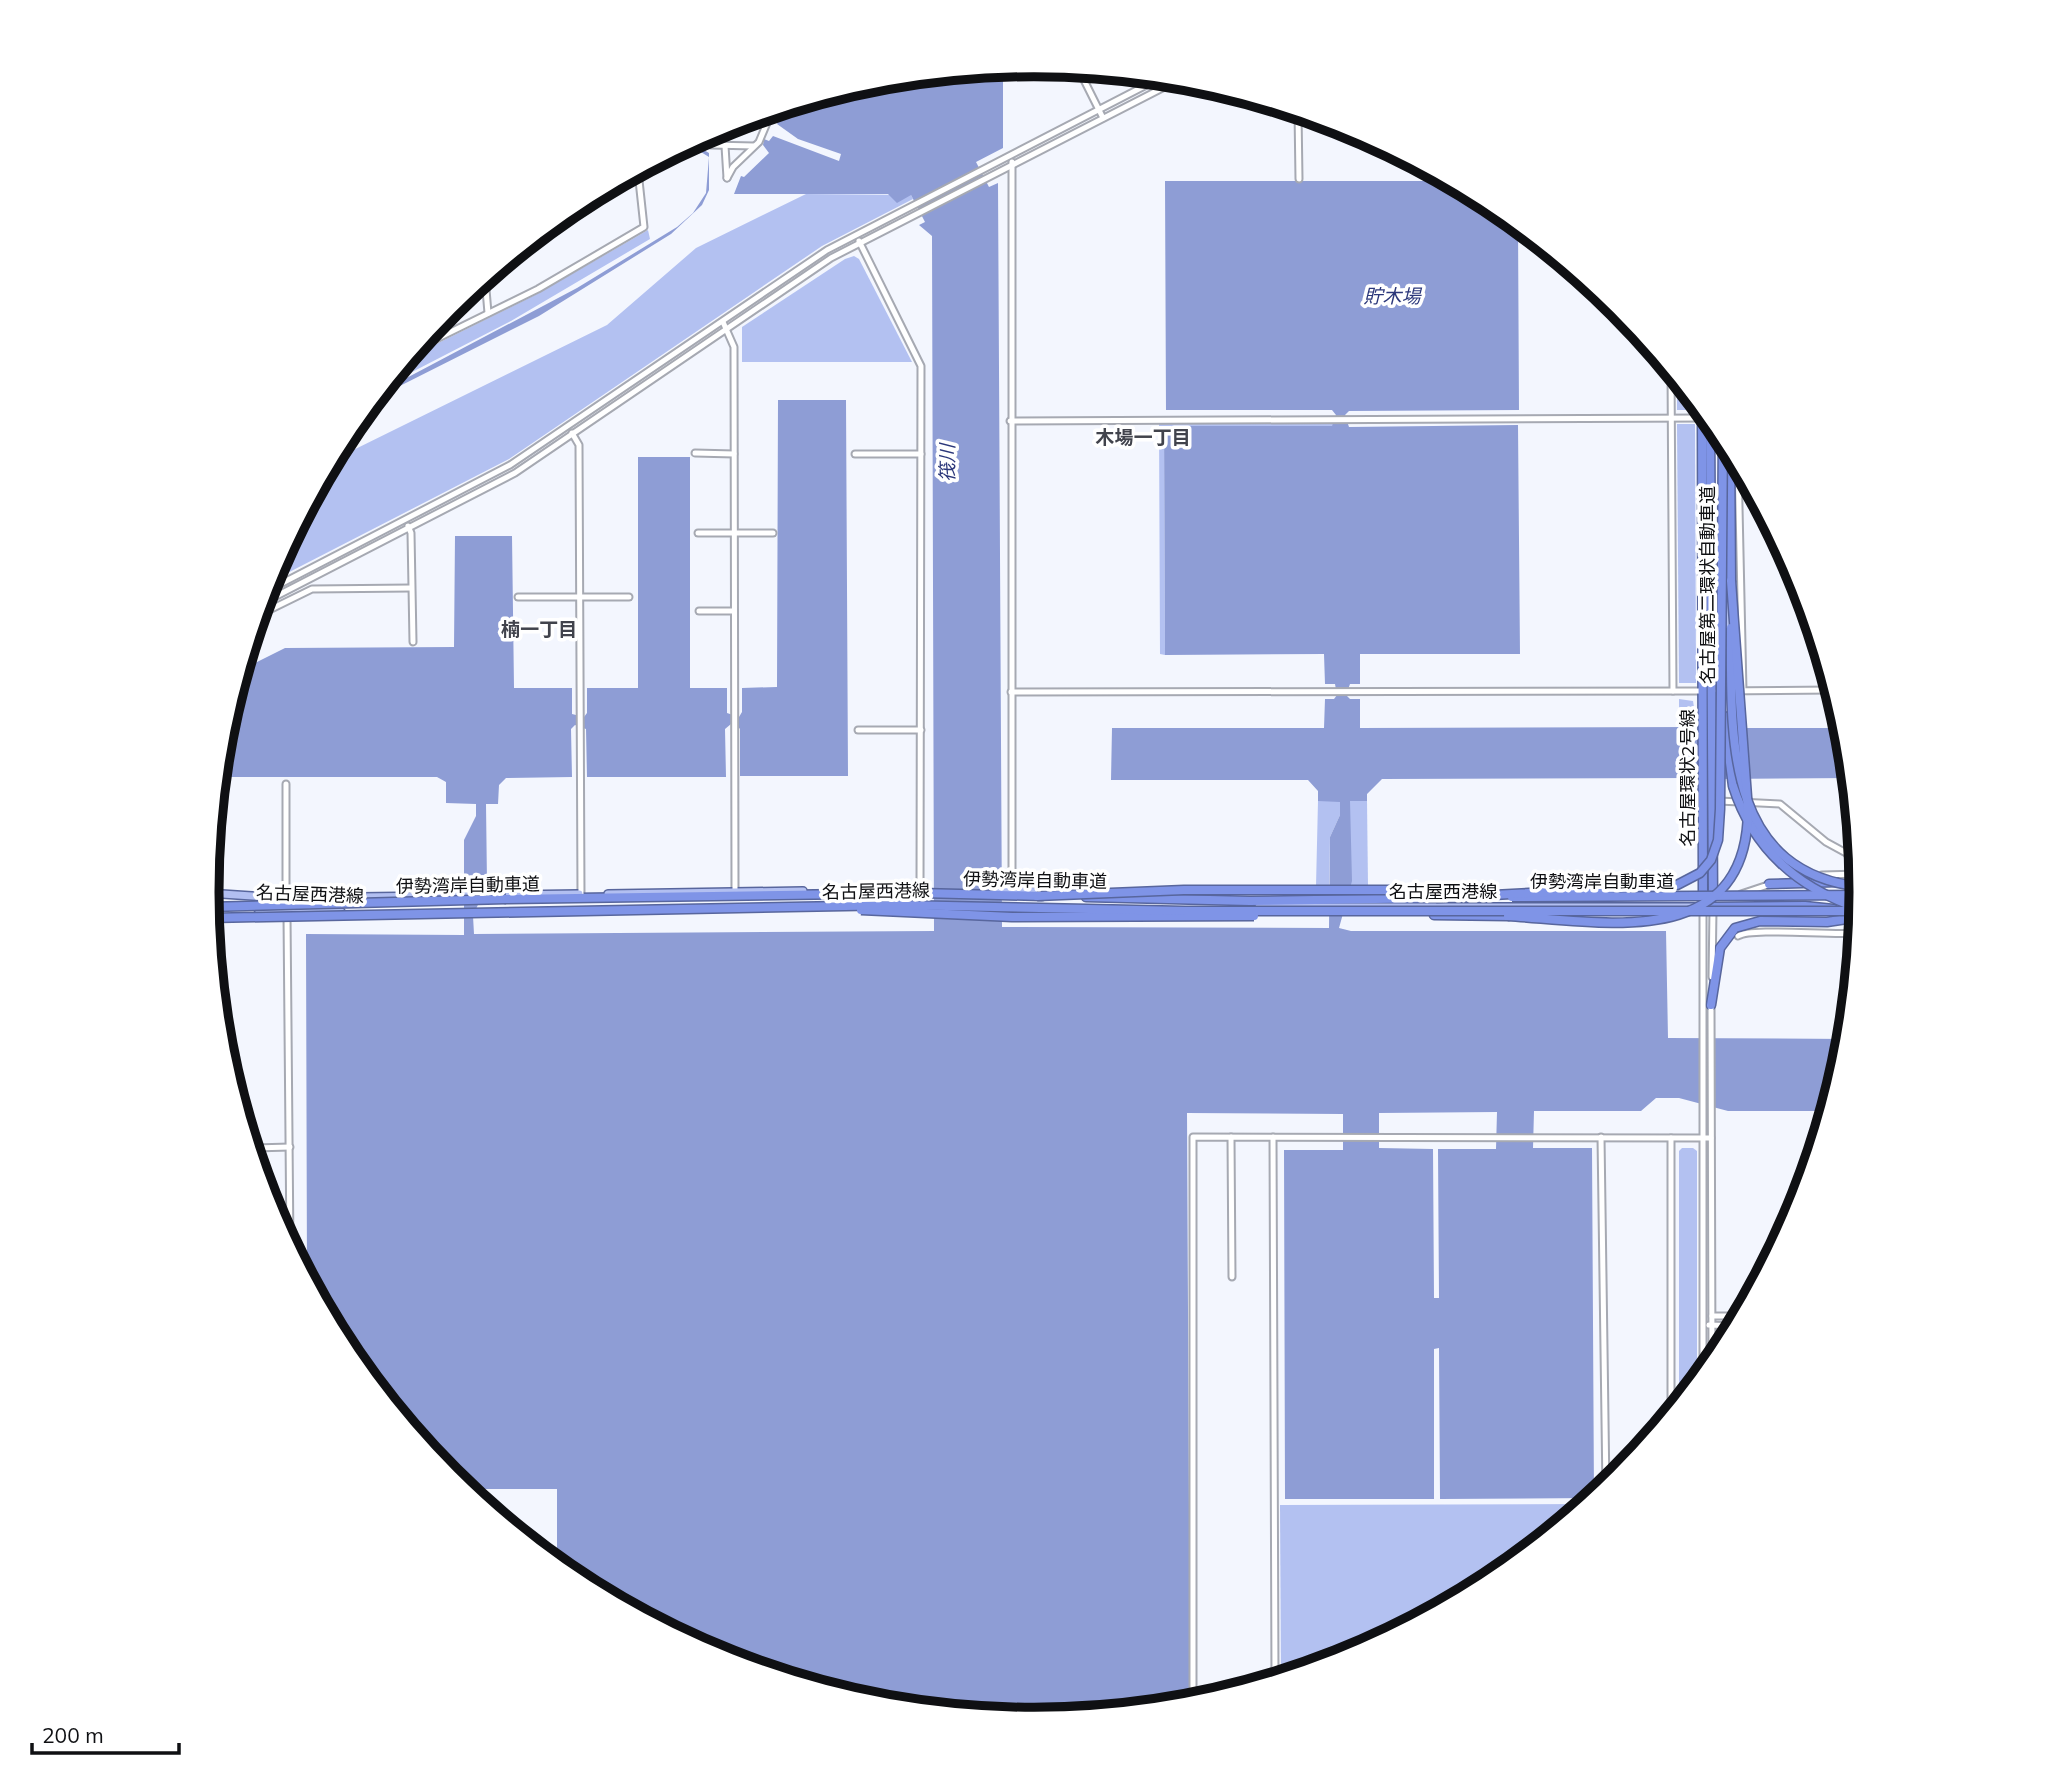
<svg xmlns="http://www.w3.org/2000/svg" width="2069" height="1785" font-family="Mulish,'Noto Sans JP',sans-serif">
	<rect width="100%" height="100%" fill="#f3f6fe"/>
	<g fill="#b3c1f1">
		<polygon points="806,194 911,195 913,199 822,246 509,459 268,583 331,461 607,325 696,248"/>
		<polygon points="648,230 650,239 511,321 383,387 408,358 537,294"/>
		<polygon points="854,256 859,259 912,362 742,362 742,327 845,259"/>
		<polygon points="1677,377 1695,399 1695,410 1677,410"/>
		<polygon points="1159,422 1336,423 1332,426 1164,426 1165,655 1160,654"/>
		<polygon points="1677,424 1695,424 1696,683 1679,683"/>
		<polygon points="1718,427 1735,456 1740,547 1738,680 1736,683 1718,683"/>
		<polygon points="1679,699 1693,701 1696,720 1679,720"/>
		<polygon points="1318,801 1340,801 1340,815 1330,837 1329,886 1316,886"/>
		<polygon points="1350,801 1367,801 1368,886 1350,887"/>
		<polygon points="1682,1148 1693,1148 1697,1151 1697,1383 1679,1406 1679,1151"/>
		<polygon points="1588,1504 1494,1581 1351,1657 1281,1679 1280,1505"/>
	</g>
	<g fill="#8e9dd5" fill-rule="evenodd">
		<path d="M1003 68V148L976 162 989 187 998 183 1002 927 1329 928 1330 837 1340 815V802L1318 801V791L1308 780H1111L1112 728H1324L1325 699H1334L1337 695 1335 684H1325L1324 654 1165 655 1164 426H1332L1336 415 1332 410H1166L1165 181H1452L1495 204 1518 224 1519 410 1349 411 1345 415 1349 427 1518 425 1520 654H1360V684H1350L1346 695 1350 699H1360V728L1693 727V739H1719V728H1845L1851 778 1719 779 1718 767H1693V778L1382 779 1367 794V801H1350L1352 881 1339 928 1351 931H1666L1668 1038 1848 1039 1829 1111H1728L1679 1098H1656L1641 1111H1534L1533 1148H1592L1594 1498 1440 1499 1439 1348 1434 1349V1499H1285L1284 1150H1343V1114L1187 1113 1190 1705 1034 1720 873 1704 717 1657 574 1581 557 1566V1489H463L449 1478 346 1352 307 1279 306 934 464 935V840L476 816V804L446 803V782L437 777H218L223 731 241 670 285 648 454 647 455 536H512L514 688H572V714L584 717 587 713V688H638V457H690V688H727V713L739 717 742 712V688L777 687 778 400H846L848 776H740V729L736 724H731L725 729 726 777H587L586 729 575 725 571 729 572 777 506 778 499 785 498 804H486L487 884 473 916 474 934 934 931 932 236 919 225 925 222 911 195 897 203 888 194H734L741 176 744 177 769 153 763 145 764 139 769 141 773 136 839 161 841 154 798 139 777 124 781 115 774 111 873 81ZM1497 1112 1496 1149H1438L1439 1298H1434L1433 1149 1379 1148V1113Z"/>
		<polygon points="690,142 709,153 709,190 702,205 671,234 539,316 374,399 380,392 577,288 677,227 693,213 706,193 709,157 688,144"/>
	</g>
	<g fill="none" stroke-linecap="round" stroke-linejoin="round">
		<g stroke="#a6a9b2" stroke-width="9">
			<g id="minor">
				<polyline points="1084,70 1084,80 1103,118"/>
				<polyline points="1298,112 1299,179"/>
				<polyline points="695,140 711,145 754,146"/>
				<polyline points="725,146 727,178"/>
				<polyline points="1012,162 1012,891"/>
				<polyline points="727,178 733,167 759,142 772,111"/>
				<polyline points="859,241 921,366 920,891"/>
				<polyline points="485,278 488,313"/>
				<polyline points="723,322 734,347 735,891"/>
				<polyline points="414,350 538,289 644,227 638,171"/>
				<polyline points="1671,370 1673,691"/>
				<polyline points="1010,421 1704,418"/>
				<polyline points="572,433 579,445 581,894"/>
				<polyline points="695,453 734,454"/>
				<polyline points="855,454 921,454"/>
				<polyline points="1738,461 1743,691"/>
				<polyline points="408,526 411,533 413,642"/>
				<polyline points="698,533 773,533"/>
				<polyline points="265,592 510,465 827,250 1162,77"/>
				<polyline points="518,597 629,597"/>
				<polyline points="261,604 515,473 831,258 1180,79"/>
				<polyline points="699,611 734,611"/>
				<polyline points="257,616 312,589 411,588"/>
				<polyline points="1718,691 1834,690"/>
				<polyline points="1011,692 1702,691"/>
				<polyline points="858,730 921,730"/>
				<polyline points="1719,801 1780,804 1826,842 1859,860"/>
				<polyline points="1822,875 1860,874"/>
				<polyline points="1741,894 1771,884"/>
				<polyline points="286,902 286,784"/>
				<polyline points="1703,910 1703,1376"/>
				<polyline points="287,915 290,1248"/>
				<path d="M1738 936C1752 927 1832 936 1858 933"/>
				<polyline points="1712,977 1713,910"/>
				<polyline points="1711,1005 1712,1365"/>
				<polyline points="1231,1137 1232,1277"/>
				<polyline points="1273,1137 1275,1680"/>
				<polyline points="1601,1137 1606,1490"/>
				<polyline points="1671,1138 1671,1415"/>
				<polyline points="251,1148 290,1147"/>
				<polyline points="1712,1316 1742,1316"/>
				<polyline points="1709,1325 1737,1326"/>
				<polyline points="1193,1705 1193,1137 1711,1138"/>
			</g>
		</g>
		<g stroke="#58669d" stroke-width="10">
			<g id="major">
				<polyline points="997,891 1058,892"/>
				<polyline points="207,893 285,898 579,894"/>
				<polyline points="608,894 803,891"/>
				<polyline points="1259,907 1713,907"/>
				<polyline points="258,909 341,912"/>
			</g>
		</g>
		<g stroke="#58669d" stroke-width="11">
			<g id="highway">
				<polyline points="1702,407 1703,897"/>
				<polyline points="1710,417 1713,897"/>
				<polyline points="1730,446 1731,581"/>
				<polyline points="1724,716 1733,786"/>
				<polyline points="1769,884 1836,882"/>
				<polyline points="1445,890 1487,892"/>
				<polyline points="1086,897 1250,901 1436,898"/>
				<polyline points="506,899 921,893 1042,896"/>
				<polyline points="1713,907 1805,906 1833,909"/>
				<polyline points="1434,915 1508,916"/>
				<polyline points="1711,1005 1720,948 1735,928 1760,921 1827,922 1860,917"/>
			</g>
		</g>
		<use href="#minor" stroke="#fff" stroke-width="5"/>
		<use href="#major" stroke="#b2bff1" stroke-width="7"/>
		<use href="#highway" stroke="#7f94e7" stroke-width="8"/>
		<g stroke="#58669d" stroke-width="11" stroke-linecap="butt">
			<g id="highway-bridge">
				<path d="M1731 628C1731 733 1723 873 1862 887"/>
				<path d="M1733 786C1753 849 1799 889 1861 909"/>
				<polyline points="1037,896 1184,890 1445,890"/>
				<polyline points="1512,897 1862,895"/>
				<polyline points="1436,898 1677,885 1700,873 1711,860 1718,840 1720,809 1723,433"/>
				<polyline points="208,907 506,899"/>
				<polyline points="861,910 1012,917 1254,916"/>
				<path d="M1508 916C1603 922 1747 952 1748 810L1731 581"/>
				<polyline points="209,918 900,905 1185,911 1860,911"/>
			</g>
		</g>
		<use href="#highway-bridge" stroke="#7f94e7" stroke-width="8"/>
	</g>
	<g text-anchor="middle" dominant-baseline="central" stroke-width="7" stroke-linejoin="round" paint-order="stroke">
		<g font-size="18" fill="#0f1013" stroke="#fff">
			<text transform="translate(1707 585) rotate(-90)">名古屋第二環状自動車道</text>
			<text transform="translate(1687 778) rotate(-90)">名古屋環状2号線</text>
			<text transform="translate(1035 880) rotate(1)">伊勢湾岸自動車道</text>
			<text x="1602" y="881">伊勢湾岸自動車道</text>
			<text transform="translate(468 885) rotate(-1)">伊勢湾岸自動車道</text>
			<text transform="translate(876 891) rotate(-1)">名古屋西港線</text>
			<text x="1443" y="891">名古屋西港線</text>
			<text transform="translate(310 894) rotate(2)">名古屋西港線</text>
		</g>
		<g font-size="19" font-style="italic" fill="#2b377a" stroke="#fff">
			<text x="1392" y="296">貯木場</text>
			<text transform="translate(947 463) rotate(-90)">筏川</text>
		</g>
		<g font-size="19" font-weight="bold" fill="#41434c" stroke="#fff">
			<text x="1143" y="437">木場一丁目</text>
			<text x="539" y="629">楠一丁目</text>
		</g>
	</g>
	<path d="M0 0H2069V1785H0ZM219 892a815 815 0 1 1 1630 0a815 815 0 1 1-1630 0Z" fill="#fff" fill-rule="evenodd"/>
	<path fill="none" stroke="#0f1013" stroke-width="9" d="M219 892a815 815 0 1 1 1630 0a815 815 0 1 1-1630 0Z"/>
	<path d="M32 1743v10h147v-10" fill="none" stroke="#0f1013" stroke-width="3.5"/>
	<text x="42" y="1743" font-size="21" fill="#0f1013" stroke="#ffffff" stroke-width="5" paint-order="stroke">200 m</text>
</svg>
